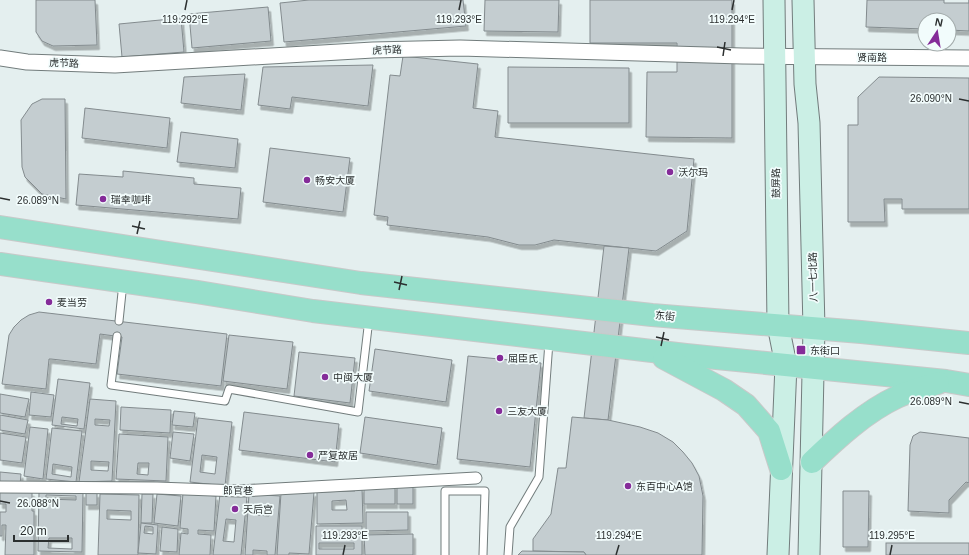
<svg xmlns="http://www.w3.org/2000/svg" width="969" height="555" font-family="Arial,'Noto Sans SC',sans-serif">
	<defs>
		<filter id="shadow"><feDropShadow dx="2.5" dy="4.5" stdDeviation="0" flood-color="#0004"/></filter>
	</defs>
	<rect width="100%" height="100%" fill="#e4efef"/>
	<g fill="#c4cdd0" stroke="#838b8e" fill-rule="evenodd" filter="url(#shadow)">
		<polygon points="36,0 95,0 97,45 53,46 42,41 36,32"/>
		<polygon points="309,0 463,0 466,26 284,42 280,3"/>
		<polygon points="485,0 559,0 558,32 484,31"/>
		<polygon points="590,0 732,0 732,138 646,137 647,72 677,72 677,43 590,43"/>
		<polygon points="867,0 944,0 944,3 969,3 969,0 969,31 949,30 949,20 925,20 925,29 866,27"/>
		<polygon points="268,7 271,41 192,48 189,14"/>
		<polygon points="181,18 184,52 122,57 119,24"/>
		<polygon points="403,56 478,64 473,108 498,111 495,137 694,159 687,231 656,251 554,240 535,245 519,245 488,237 387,225 388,217 374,215 390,75 400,76"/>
		<polygon points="373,65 368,106 292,97 290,109 258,105 263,67"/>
		<polygon points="508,67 629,68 629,123 508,123"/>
		<polygon points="245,74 241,110 181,103 184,77"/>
		<polygon points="879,77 969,78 969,209 902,209 902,199 884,199 885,222 848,222 848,125 858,125 858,97"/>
		<polygon points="42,99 65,99 66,199 42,194 25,177 22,167 21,120 32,104"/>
		<polygon points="85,108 170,118 167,148 82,138"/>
		<polygon points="181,132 238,139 235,168 177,162"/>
		<polygon points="270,148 350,158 343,212 263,202"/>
		<polygon points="123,171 194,178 194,184 241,188 238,219 76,205 79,174 123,177"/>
		<polygon points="604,246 629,248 608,420 584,418"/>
		<polygon points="39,312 227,334 221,386 117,374 122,337 100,334 96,364 51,359 49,359 46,389 2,384 9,335 14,327 21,320 29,315"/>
		<polygon points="229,335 293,342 287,389 223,381"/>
		<polygon points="375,349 452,360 446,402 369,391"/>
		<polygon points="299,352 355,358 350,403 294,396"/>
		<polygon points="468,356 541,363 530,467 457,459"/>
		<path d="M58 379 90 383 84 429 52 425ZM62 417 78 419 77 426 61 424Z"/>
		<polygon points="31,392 54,395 51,417 29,415"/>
		<polygon points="0,394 29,399 25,417 0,413"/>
		<path d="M90 399 116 401 112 481 79 482ZM95 419 110 420 109 426 95 425ZM91 461 109 462 108 471 91 470Z"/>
		<polygon points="121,407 171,410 170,433 120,430"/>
		<polygon points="174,411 195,413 193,427 172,425"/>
		<polygon points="244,412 339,424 335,462 239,450"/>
		<polygon points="0,415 28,420 25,434 0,430"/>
		<polygon points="365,417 442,428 437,465 360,453"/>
		<polygon points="572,417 608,420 640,427 658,433 673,442 683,452 692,463 699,476 703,496 702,555 586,555 584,552 533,551 533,539 551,514 558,468 566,468"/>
		<path d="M198 418 232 422 225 486 190 482ZM202 455 217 457 215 474 200 472Z"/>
		<polygon points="30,427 48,429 43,479 24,476"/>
		<path d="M52 428 82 431 76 482 46 479ZM53 464 72 467 71 477 52 474Z"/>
		<polygon points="173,432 194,434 190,461 170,458"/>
		<polygon points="920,432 969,438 969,483 966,482 949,500 949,513 908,511 910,445 913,436"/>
		<polygon points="0,433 26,437 22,463 0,460"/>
		<path d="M119 434 168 437 166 481 116 479ZM138 463H149L148 475 137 474Z"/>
		<polygon points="0,472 21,474 20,485 0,483"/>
		<polygon points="413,484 413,504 397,504 397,485"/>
		<rect x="364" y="485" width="31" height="19"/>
		<path d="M355 488H362L363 523 317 524V492L355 491ZM346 500 347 510H332V501Z"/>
		<polygon points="0,491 32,492 32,511 34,511 34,555 5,555 6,525 2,525 2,536 0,536 0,512 6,512 6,504 0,504"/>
		<polygon points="843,491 869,491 868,547 843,547"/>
		<path d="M39 492 83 493 82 552 38 551ZM46 495 76 496V500L46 499ZM49 538H72V549L48 548Z"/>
		<polygon points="314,492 309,554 289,553 289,555 277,555 281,493"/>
		<rect x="86" y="493" width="11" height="12"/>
		<polygon points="183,493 216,496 214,531 198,530 198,534 211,535 210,555 179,555 181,533 188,534 188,529 180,528"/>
		<path d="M100 494 139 495 138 555H98ZM107 510 131 511V520L107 519Z"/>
		<polygon points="142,494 153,494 152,523 141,523"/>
		<polygon points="157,494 181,496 178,526 154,523"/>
		<path d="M220 494 247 497 241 555H213ZM226 519 236 520 234 542 223 541Z"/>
		<path d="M249 494 280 496 275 555H267V551L253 550V555H245ZM257 508 270 509 269 516 256 515Z"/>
		<polygon points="366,512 408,512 408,530 366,531"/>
		<path d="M141 523 158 525 156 554 138 553ZM145 526 153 527V534L144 533Z"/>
		<path d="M316 526H362V555H316ZM319 543H354V549H319Z"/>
		<polygon points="162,527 178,529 177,552 160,551"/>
		<polygon points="413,534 413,555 365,555 364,535"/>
		<rect x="886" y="543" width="83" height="12"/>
		<polygon points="522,551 584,552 586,555 518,555"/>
	</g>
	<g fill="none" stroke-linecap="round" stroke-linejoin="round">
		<g stroke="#727c7c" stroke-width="9">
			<g id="service">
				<polyline points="119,321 123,283"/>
				<polyline points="117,336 111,385 225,401 229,389 358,412 369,319"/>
				<polyline points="445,555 445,491 485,491 483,555"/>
				<polyline points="508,555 510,527 539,477 549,342"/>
			</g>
		</g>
		<g stroke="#727c7c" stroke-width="13">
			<polyline id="pedestrian" points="0,487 157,488 240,491 476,478"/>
		</g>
		<g stroke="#727c7c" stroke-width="17">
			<polyline id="minor" points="0,58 27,62 115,65 373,50 460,48 742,56 969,58"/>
		</g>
		<g stroke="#727c7c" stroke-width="23">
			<g id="secondary">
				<polyline points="774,0 778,325 786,365 778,555"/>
				<polyline points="803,0 805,84 809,123 814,328 809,555"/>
			</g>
		</g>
		<g stroke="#c8c9c9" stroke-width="24">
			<g id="primary">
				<polyline points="0,227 361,283 652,315 861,332 969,343"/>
				<polyline points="0,264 197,292 313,311 686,355 946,381 969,385"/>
				<polyline points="664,358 724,390 746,405 769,431 781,469"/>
				<path d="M812 462C837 438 865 412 897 397 910 391 924 388 938 383"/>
			</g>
		</g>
		<use href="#service" stroke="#fff" stroke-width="7"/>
		<use href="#pedestrian" stroke="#fff" stroke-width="11"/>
		<use href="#minor" stroke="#fff" stroke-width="15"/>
		<use href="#secondary" stroke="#cbefe5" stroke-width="21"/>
		<use href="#primary" stroke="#97dfcb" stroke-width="22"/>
	</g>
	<path fill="none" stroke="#2b2f2f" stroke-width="1.5" d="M185 10 187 0M459 10 461 0M732 10 734 0M717 47 731 50M723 56 725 42M959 99 969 101M0 198 10 200M132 226 145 229M137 234 140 221M394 282 407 285M399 290 402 276M656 337 669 340M661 346 664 332M959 402 969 404M0 501 10 503M343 555 345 545M616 555 619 545M890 555 892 545"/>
	<g fill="#852c99" stroke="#f2fcfc" stroke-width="1.5">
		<circle cx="670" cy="172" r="4"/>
		<circle cx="307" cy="180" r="4"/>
		<circle cx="103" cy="199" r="4"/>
		<circle cx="49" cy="302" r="4"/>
		<rect x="796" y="345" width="10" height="10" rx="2"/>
		<circle cx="500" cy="358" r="4"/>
		<circle cx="325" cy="377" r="4"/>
		<circle cx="499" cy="411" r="4"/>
		<circle cx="310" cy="455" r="4"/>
		<circle cx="628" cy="486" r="4"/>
		<circle cx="235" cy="509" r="4"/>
	</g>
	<g text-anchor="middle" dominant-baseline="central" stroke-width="3.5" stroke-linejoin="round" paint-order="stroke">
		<g font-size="10" fill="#2b2f2f" stroke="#f2fcfc">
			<text transform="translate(387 50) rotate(-2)">虎节路</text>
			<text x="872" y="57">贤南路</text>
			<text transform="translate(64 63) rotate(2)">虎节路</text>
			<text transform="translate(776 183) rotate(-91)">鼓屏路</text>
			<text transform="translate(813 277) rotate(-91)">八一七北路</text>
			<text transform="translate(665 316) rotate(5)">东街</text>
			<text x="238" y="490">郎官巷</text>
		</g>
		<g font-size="10" fill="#2b2f2f" stroke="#f2fcfc" text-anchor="start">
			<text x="678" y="172">沃尔玛</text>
			<text x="315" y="180">畅安大厦</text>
			<text x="111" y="199">瑞幸咖啡</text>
			<text x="57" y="302">麦当劳</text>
			<text x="810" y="350">东街口</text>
			<text x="508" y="358">屈臣氏</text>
			<text x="333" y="377">中闽大厦</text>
			<text x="507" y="411">三友大厦</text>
			<text x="318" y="455">严复故居</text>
			<text x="636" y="486">东百中心A馆</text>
			<text x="243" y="509">天后宫</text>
		</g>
	</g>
	<g font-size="10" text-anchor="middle" fill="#2b2f2f" stroke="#f2fcfc" stroke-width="3.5" stroke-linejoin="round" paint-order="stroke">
		<text x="185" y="23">119.292°E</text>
		<text x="459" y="23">119.293°E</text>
		<text x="732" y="23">119.294°E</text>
		<text x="931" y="102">26.090°N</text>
		<text x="38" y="204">26.089°N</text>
		<text x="931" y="405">26.089°N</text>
		<text x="38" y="507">26.088°N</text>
		<text x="345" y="539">119.293°E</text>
		<text x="619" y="539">119.294°E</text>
		<text x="892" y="539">119.295°E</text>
	</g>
	<g transform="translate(937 32) rotate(12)"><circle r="19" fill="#f2fcfc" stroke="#a2aaaa"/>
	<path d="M0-3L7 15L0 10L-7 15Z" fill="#852c99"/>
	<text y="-6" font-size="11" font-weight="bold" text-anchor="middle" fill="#2b2f2f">N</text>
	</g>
	<path d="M14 535v6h54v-6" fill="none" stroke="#2b2f2f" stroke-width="2"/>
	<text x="20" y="535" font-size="12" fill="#2b2f2f" stroke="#f2fcfc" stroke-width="3" paint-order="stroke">20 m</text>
</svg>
